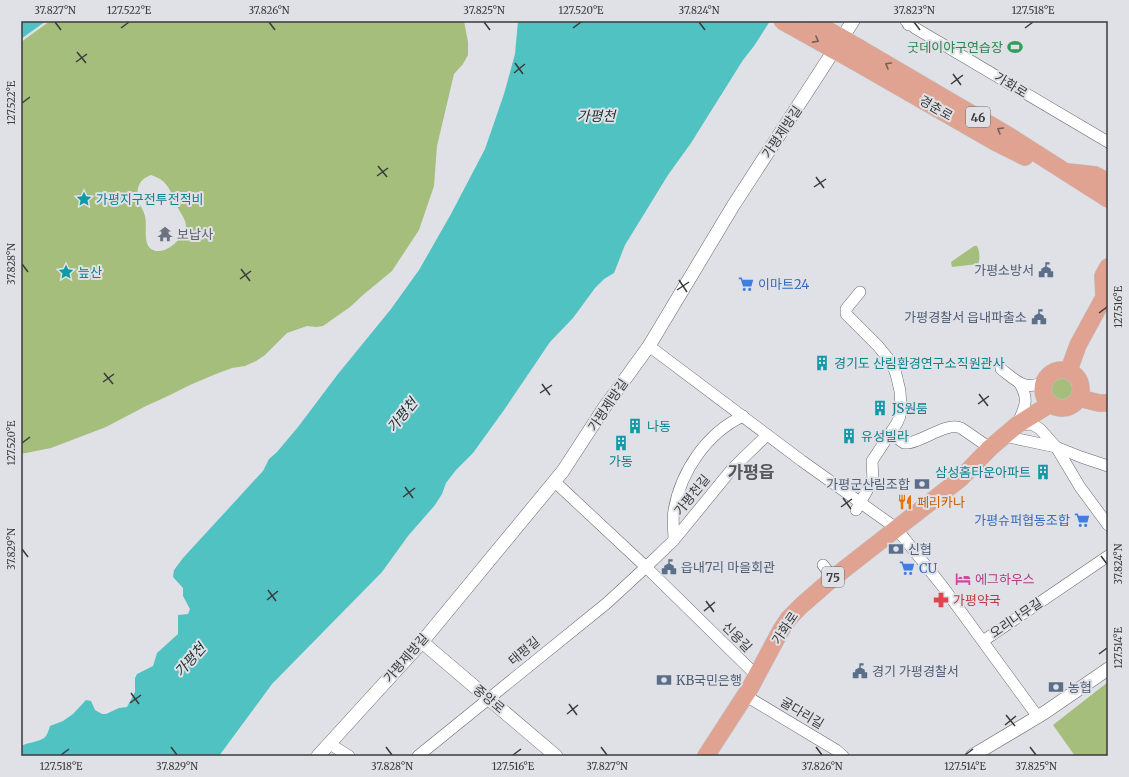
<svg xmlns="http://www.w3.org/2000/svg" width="1129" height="777" font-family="Merriweather,'Noto Sans KR',serif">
	<rect width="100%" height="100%" fill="#e0e1e6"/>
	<g fill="#a5be7c" fill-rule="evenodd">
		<path d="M50 21H464L468 42V55L463 64 454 74 437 146 434 186 419 230 392 271 363 295 350 307 323 326 316 327 307 326 287 333 265 355 256 361 245 366 232 368 216 374 190 385 170 395 146 406 106 427 51 448 21 454V42ZM151 175C169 181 170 191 177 206 180 213 186 219 186 226 186 231 182 235 179 239 174 245 166 251 159 251 140 251 148 227 145 216 144 212 142 208 140 205 135 191 137 180 151 175Z"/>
		<path d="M974 246H977C980 251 980 260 978 264L952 267 951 262Z"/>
		<circle cx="1061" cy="389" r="13"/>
		<polygon points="1108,682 1108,756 1075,756 1053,725"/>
	</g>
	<g fill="#50c2c2">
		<polygon points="21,21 46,21 21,39"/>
		<path d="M518 21H770L754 46 743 60 691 143 668 175 625 245 614 273 604 279 595 288 573 318 550 342 504 410 473 453 456 470 446 483 442 494 435 505 408 536 382 572 272 684 219 756H21V746C28 742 42 742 46 736 48 733 49 729 50 726L63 721 73 714 86 700 91 701 95 710 102 714H106L119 708 127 707 135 692V678L137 674 153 666 157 653 178 634V615L188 614 190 609 183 596V588L173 577 174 570 183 558 263 471 269 459 277 452 298 427 338 374 391 309 419 270 451 214 485 149 504 94 515 54Z"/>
	</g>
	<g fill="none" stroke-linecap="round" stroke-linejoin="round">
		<g stroke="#67686d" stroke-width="12">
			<g id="minor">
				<polyline points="906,21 915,28 1108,142"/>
				<polyline points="649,346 802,461 896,528 943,587 1038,717"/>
				<path d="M1001 369C1017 381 1024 391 1044 382"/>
				<path d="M1020 384C1030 401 1024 408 1017 425L1032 424 1040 429 1056 447 1080 487 1108 525"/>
				<path d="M890 433 904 443H908C924 441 946 422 961 428L990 448"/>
				<polyline points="1004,436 1056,447 1081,457 1108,466"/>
				<polyline points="555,482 646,567 757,676"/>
				<polyline points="856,510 873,480 872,461 897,423 900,416 901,408 900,391 896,374 891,362 878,346 846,314 846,309 860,292"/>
				<path d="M674 540C674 530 672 520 674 510 681 471 707 433 743 416"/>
				<polyline points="823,565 833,578"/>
				<polyline points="983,641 1108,556"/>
				<polyline points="746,696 836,750 843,756"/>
				<polyline points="330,744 349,756"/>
				<polyline points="418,756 607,603 646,567 674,540 732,469 767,435"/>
			</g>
		</g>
		<g stroke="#67686d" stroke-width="14">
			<g id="tertiary">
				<polyline points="909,21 909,24"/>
				<polyline points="422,642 556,756"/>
				<polyline points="318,756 422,642 563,471 604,408 649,346 733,206 853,21"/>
				<polyline points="972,756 1044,713 1108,669"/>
			</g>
		</g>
		<g stroke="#c0c0c1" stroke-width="18">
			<g id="primary">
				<polyline points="861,49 1006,134 1108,199"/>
				<polyline points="854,61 995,142 1025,157"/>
				<polyline points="1068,172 1095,175 1108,182"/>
				<polyline points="1104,296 1103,276 1108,267"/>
				<circle cx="1062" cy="389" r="19"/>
				<polyline points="1069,370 1078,345 1108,290"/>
				<polyline points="1079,398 1099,403 1108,403"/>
				<polyline points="706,756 750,688 781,630 789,618 802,605 833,578 960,479 990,448 1017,425 1050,404"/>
			</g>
		</g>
		<use href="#minor" stroke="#fff" stroke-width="11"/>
		<use href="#tertiary" stroke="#fff" stroke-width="13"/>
		<use href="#primary" stroke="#e0a391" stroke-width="17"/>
		<g stroke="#c0c0c1" stroke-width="18" stroke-linecap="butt">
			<g id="primary-bridge">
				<polyline points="782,21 854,61"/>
				<polyline points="812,21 861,49"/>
			</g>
		</g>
		<use href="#primary-bridge" stroke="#e0a391" stroke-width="17"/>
	</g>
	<defs><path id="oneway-chevron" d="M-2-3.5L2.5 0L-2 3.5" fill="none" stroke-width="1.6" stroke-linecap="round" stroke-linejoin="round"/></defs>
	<g stroke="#745f5a">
		<use href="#oneway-chevron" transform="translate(816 40) rotate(29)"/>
		<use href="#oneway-chevron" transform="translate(888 65) rotate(-150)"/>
		<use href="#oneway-chevron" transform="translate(1000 130) rotate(-150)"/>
	</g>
	<path fill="none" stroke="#3a3a3c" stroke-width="1.5" d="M55 22 61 30M269 22 275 30M484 22 490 30M699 22 705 30M914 22 920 30M121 28 129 22M573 28 581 22M1025 28 1033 22M77 52 86 63M76 62 87 54M515 63 523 74M514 73 525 64M953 74 961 85M951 84 963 75M22 103 30 97M378 166 387 177M377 176 388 168M816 177 824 188M814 187 826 179M22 264 28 272M241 269 250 281M240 279 251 271M679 280 687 292M677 290 689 282M1099 313 1107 307M104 373 113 384M103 382 114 374M542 384 550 395M540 393 552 385M979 394 988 406M978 404 989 396M22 443 30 437M405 487 413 498M403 497 415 488M843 498 851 509M841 507 852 499M22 549 28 557M1101 556 1107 564M268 590 276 601M267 600 278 591M706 601 714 612M704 611 715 602M1099 654 1107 648M131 693 139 704M130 703 141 695M569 704 577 715M567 714 578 705M1006 715 1015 726M1005 725 1016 716M171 747 177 755M386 747 392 755M601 747 607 755M816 747 822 755M1030 747 1036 755M61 755 69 749M513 755 521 749M965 755 973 749"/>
	<defs>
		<g id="stadium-bare" transform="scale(1.2)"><path d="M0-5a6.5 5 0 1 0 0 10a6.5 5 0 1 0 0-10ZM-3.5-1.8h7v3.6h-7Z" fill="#2e9e5b" stroke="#e0e1e6" stroke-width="2.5" paint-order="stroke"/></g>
		<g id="sight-bare" transform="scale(1.2)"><path d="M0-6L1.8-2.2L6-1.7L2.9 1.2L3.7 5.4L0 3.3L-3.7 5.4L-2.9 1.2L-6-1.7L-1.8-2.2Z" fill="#0f9aa8" stroke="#e0e1e6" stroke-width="2.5" paint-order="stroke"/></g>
		<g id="temple-bare" transform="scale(1.2)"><path d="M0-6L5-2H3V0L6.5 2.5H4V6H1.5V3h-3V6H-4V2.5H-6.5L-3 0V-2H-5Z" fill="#6b7280" stroke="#e0e1e6" stroke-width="2.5" paint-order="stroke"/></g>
		<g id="civic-bare" transform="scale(1.2)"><path d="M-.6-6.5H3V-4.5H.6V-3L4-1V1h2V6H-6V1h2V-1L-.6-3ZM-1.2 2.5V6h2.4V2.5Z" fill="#5c6f8a" stroke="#e0e1e6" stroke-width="2.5" paint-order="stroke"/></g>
		<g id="supermarket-bare" transform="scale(1.2)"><path d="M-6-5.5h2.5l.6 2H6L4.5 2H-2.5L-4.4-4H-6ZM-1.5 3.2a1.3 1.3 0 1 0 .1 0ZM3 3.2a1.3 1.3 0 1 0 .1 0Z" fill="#3f7fe0" stroke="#e0e1e6" stroke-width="2.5" paint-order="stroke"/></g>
		<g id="building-bare" transform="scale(1.2)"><path d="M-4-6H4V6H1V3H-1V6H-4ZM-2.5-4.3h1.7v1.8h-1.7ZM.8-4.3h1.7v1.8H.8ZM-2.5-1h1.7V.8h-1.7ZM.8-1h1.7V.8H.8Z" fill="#0f9aa8" stroke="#e0e1e6" stroke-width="2.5" paint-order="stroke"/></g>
		<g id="bank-bare" transform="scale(1.2)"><path d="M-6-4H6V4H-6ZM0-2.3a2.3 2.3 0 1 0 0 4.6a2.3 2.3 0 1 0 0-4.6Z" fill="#5c6f8a" stroke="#e0e1e6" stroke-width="2.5" paint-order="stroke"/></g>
		<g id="restaurant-bare" transform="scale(1.2)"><path d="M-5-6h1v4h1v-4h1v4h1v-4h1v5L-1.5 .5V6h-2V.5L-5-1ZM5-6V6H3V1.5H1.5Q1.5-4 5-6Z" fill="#e8710a" stroke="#e0e1e6" stroke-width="2.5" paint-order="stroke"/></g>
		<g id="hotel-bare" transform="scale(1.2)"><path d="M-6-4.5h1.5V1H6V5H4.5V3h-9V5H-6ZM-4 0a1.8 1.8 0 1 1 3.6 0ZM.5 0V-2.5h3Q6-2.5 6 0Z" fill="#d1479c" stroke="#e0e1e6" stroke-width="2.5" paint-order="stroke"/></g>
		<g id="pharmacy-bare" transform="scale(1.2)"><path d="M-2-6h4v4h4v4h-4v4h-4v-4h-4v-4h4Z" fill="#e0444e" stroke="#e0e1e6" stroke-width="2.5" paint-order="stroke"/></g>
	</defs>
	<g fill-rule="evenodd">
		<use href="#stadium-bare" x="1015" y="47"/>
		<use href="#sight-bare" x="84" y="199"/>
		<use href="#temple-bare" x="165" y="234"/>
		<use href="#civic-bare" x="1046" y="270"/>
		<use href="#sight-bare" x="66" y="272"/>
		<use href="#supermarket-bare" x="746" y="284"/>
		<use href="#civic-bare" x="1039" y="317"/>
		<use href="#building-bare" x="822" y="363"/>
		<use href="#building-bare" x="880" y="408"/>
		<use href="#building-bare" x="635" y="426"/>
		<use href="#building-bare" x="849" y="436"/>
		<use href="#building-bare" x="621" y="443"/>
		<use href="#building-bare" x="1043" y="472"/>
		<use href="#bank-bare" x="922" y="484"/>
		<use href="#restaurant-bare" x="905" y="502"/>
		<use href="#supermarket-bare" x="1082" y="520"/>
		<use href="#bank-bare" x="896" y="549"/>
		<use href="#civic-bare" x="669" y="567"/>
		<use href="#supermarket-bare" x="907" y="568"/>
		<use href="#hotel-bare" x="963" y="579"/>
		<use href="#pharmacy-bare" x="941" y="600"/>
		<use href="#civic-bare" x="860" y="671"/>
		<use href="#bank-bare" x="664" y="680"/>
		<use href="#bank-bare" x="1056" y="687"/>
	</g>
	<g text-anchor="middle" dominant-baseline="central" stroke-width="4" stroke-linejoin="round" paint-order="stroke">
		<g fill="#e0e1e6" stroke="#6c6c6f" stroke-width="1">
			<rect x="966" y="107" width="24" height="20" rx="3"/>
			<rect x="822" y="567" width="22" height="20" rx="3"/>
		</g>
		<g font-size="12" font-weight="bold" fill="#3a3a3c">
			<text x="978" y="117">46</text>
			<text x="833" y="577">75</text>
		</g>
		<g font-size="13" fill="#27864d" stroke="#e0e1e6" text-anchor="end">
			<text x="1003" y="47">굿데이야구연습장</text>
		</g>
		<g font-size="13" fill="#3a3a3c" stroke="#e0e1e6">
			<text transform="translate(1011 85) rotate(31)">가화로</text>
			<text transform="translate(936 108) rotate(30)">경춘로</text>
			<text transform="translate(782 132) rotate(-56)">가평제방길</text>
			<text transform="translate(608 405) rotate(-56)">가평제방길</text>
			<text transform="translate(692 495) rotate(-51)">가평천길</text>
			<text transform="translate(1016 618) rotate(-34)">오리나무길</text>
			<text transform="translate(785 628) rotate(-56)">가화로</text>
			<text transform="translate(737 637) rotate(45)">신용길</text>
			<text transform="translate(524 651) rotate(-40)">태평길</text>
			<text transform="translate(406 658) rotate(-49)">가평제방길</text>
			<text transform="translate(489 699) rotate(40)">중앙로</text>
			<text transform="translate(802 713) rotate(31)">굴다리길</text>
		</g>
		<g font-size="13" fill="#0d838f" stroke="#e0e1e6" text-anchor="start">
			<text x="96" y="199">가평지구전투전적비</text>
			<text x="78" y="272">늪산</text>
			<text x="834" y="363">경기도 산림환경연구소직원관사</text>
			<text x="892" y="408">JS원룸</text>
			<text x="647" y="426">나동</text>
			<text x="861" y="436">유성빌라</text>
			<text x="621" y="461" text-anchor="middle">가동</text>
			<text x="1031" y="472" text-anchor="end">삼성홈타운아파트</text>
		</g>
		<g font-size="13" fill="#5b616d" stroke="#e0e1e6" text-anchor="start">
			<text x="177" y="234">보납사</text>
		</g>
		<g font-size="13" fill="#4e5e75" stroke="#e0e1e6" text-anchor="start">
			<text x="1034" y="270" text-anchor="end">가평소방서</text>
			<text x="1027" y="317" text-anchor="end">가평경찰서 읍내파출소</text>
			<text x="910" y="484" text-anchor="end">가평군산림조합</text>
			<text x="908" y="549">신협</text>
			<text x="681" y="567">읍내7리 마을회관</text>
			<text x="872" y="671">경기 가평경찰서</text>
			<text x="676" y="680">KB국민은행</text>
			<text x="1068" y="687">농협</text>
		</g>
		<g font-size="13" fill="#366cbe" stroke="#e0e1e6" text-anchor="start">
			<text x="758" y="284">이마트24</text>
			<text x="1070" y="520" text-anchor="end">가평슈퍼협동조합</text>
			<text x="919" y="568">CU</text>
		</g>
		<g font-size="13" fill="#c56008" stroke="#e0e1e6" text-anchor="start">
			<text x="917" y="502">페리카나</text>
		</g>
		<g font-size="13" fill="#b23c85" stroke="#e0e1e6" text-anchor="start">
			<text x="975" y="579">에그하우스</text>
		</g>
		<g font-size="13" fill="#be3a42" stroke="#e0e1e6" text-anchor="start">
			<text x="953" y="600">가평약국</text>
		</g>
		<g font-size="14" font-style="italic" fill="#1b2f2f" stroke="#e0e1e6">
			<text x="596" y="116">가평천</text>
			<text transform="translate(402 415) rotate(-51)">가평천</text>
			<text transform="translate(190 660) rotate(-49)">가평천</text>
		</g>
		<g font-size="17" font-weight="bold" fill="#56575c" stroke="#e0e1e6">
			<text x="751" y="472">가평읍</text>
		</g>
	</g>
	<rect width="1129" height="777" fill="none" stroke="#e0e1e6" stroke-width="44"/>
	<rect x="22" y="22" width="1085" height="733" fill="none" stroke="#3a3a3c" stroke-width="1.5"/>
	<g font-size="10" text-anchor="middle" fill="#3a3a3c">
		<text x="55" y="14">37.827°N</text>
		<text x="129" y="14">127.522°E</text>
		<text x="269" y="14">37.826°N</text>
		<text x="484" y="14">37.825°N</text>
		<text x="581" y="14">127.520°E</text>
		<text x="699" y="14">37.824°N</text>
		<text x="914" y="14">37.823°N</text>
		<text x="1033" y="14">127.518°E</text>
		<text transform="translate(11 103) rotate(-90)" y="4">127.522°E</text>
		<text transform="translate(11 264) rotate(-90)" y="4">37.828°N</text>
		<text transform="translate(1118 307) rotate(-90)" y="4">127.516°E</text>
		<text transform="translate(11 443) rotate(-90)" y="4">127.520°E</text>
		<text transform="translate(11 549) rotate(-90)" y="4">37.829°N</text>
		<text transform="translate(1118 564) rotate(-90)" y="4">37.824°N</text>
		<text transform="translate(1118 648) rotate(-90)" y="4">127.514°E</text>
		<text x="61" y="770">127.518°E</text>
		<text x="177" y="770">37.829°N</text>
		<text x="392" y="770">37.828°N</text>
		<text x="513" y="770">127.516°E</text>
		<text x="607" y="770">37.827°N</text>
		<text x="822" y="770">37.826°N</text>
		<text x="965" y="770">127.514°E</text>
		<text x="1036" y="770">37.825°N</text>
	</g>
</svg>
